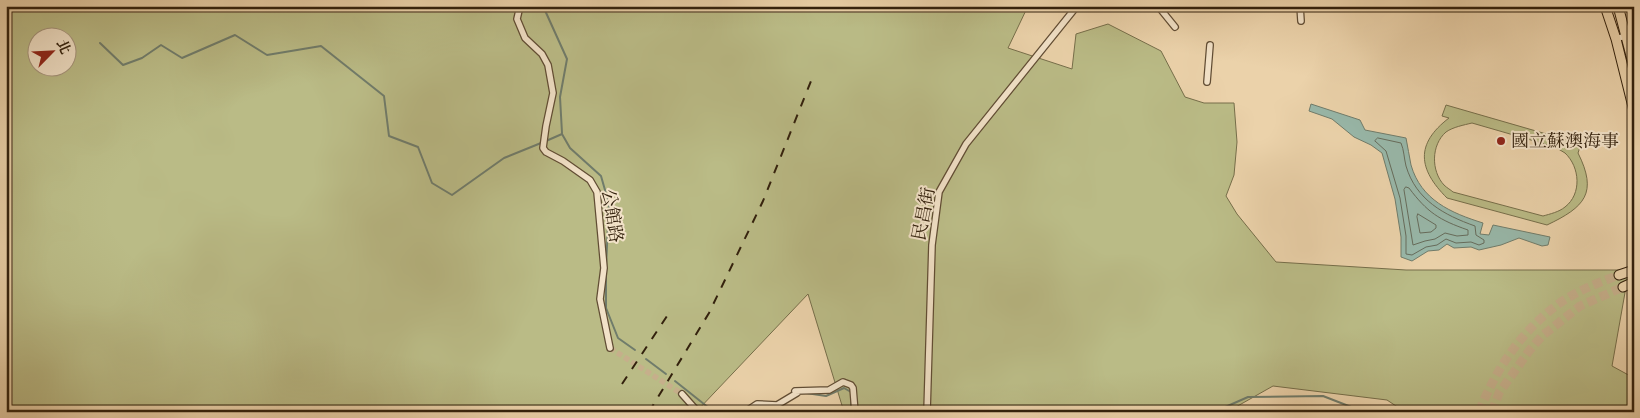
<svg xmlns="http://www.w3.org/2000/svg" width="1640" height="418" font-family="'IM FELL Double Pica','Noto Serif TC',serif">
	<rect width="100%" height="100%" fill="#ebd2aa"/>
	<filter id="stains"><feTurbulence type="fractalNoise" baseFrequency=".004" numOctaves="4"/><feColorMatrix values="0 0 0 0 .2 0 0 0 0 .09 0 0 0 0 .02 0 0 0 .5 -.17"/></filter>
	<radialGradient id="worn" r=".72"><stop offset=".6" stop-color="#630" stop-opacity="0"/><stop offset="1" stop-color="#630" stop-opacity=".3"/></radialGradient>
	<g fill="#babb86" stroke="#766e4a" fill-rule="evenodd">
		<path d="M6 6H1028L1008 48 1072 69 1076 34 1108 24 1161 51 1185 97 1204 103H1234L1237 142 1234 175 1226 196 1237 214 1276 262 1406 270H1629L1612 366 1634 378V412H1405L1387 400 1273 386 1227 412H844L808 294 696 412H6ZM38 38H68V68H38Z"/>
		<path d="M1446 105 1581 144 1578 153C1598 193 1585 207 1547 225L1447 198C1418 169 1415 144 1449 118L1442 116ZM1472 123 1555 147C1558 149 1562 151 1565 153 1580 167 1582 194 1565 207 1559 212 1550 214 1543 216L1453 192C1451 190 1447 188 1444 185 1431 171 1431 145 1446 132 1453 127 1464 125 1472 123Z"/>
	</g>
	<path fill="#98b8aa" stroke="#707c6b" d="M1311 104 1360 120 1365 130 1406 138C1408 147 1409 156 1411 165 1421 200 1451 213 1483 223L1480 234 1489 235 1493 225 1550 237 1548 245 1542 246 1519 238 1501 245 1479 250 1471 247 1454 248 1447 244 1439 250 1428 251 1412 261 1401 257V237L1395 199 1382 153 1371 145 1354 137 1332 119 1309 111Z"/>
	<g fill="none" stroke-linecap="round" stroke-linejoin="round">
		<g stroke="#666c5c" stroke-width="1">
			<path d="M1378 138 1401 143C1404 150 1404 158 1406 166 1416 200 1444 215 1475 226L1476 235 1484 240V243L1479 245 1471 242 1456 243 1446 239 1437 245 1426 247 1412 255 1406 254V236L1400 198 1386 151 1375 141Z"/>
			<path d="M1406 187 1409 188C1427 212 1439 220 1468 230V235L1457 236 1445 233 1435 239 1425 241 1413 245 1404 190Z"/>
			<polygon points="1418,214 1436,225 1436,228 1431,232 1420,233 1417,217"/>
		</g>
		<g stroke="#707c6b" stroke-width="2">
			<polyline points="543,6 567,59 560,97 562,133"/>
			<polyline points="100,43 123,65 142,58 161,45 182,58 235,35 267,55 321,46 384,96 389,136 418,147 432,183 452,195 504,158 541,143"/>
			<polyline points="546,141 562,134 570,148 601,176 609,204 606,267"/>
			<polyline points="606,271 606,308 618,338 635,350"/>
			<polyline points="646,359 666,374"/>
			<polyline points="675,381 714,412"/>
			<polyline points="806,393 826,396 844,388 851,392"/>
			<polyline points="850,412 852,399"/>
			<polyline points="1214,412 1248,397 1323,396 1364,412"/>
		</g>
		<polyline stroke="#c6af8b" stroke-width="5.5" stroke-dasharray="5.5 3" stroke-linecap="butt" points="610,348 682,394"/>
		<g stroke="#c6af8b" stroke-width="9" stroke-dasharray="9 4.5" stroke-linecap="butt">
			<path d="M1479 412C1496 369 1520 333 1557 305 1576 291 1598 283 1619 275"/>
			<polyline points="1492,412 1499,393 1529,351 1542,336 1580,306 1623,287"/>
		</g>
		<g stroke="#614d34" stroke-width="8">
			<g id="street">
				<polyline points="520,6 517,19 525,38 542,54 548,65 553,93 546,126 543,148 546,152 563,161 590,180 597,192 604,268 600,299 610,348"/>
				<polyline points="1158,6 1175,27"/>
				<polyline points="1300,6 1301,21"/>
				<polyline points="1616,39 1634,33"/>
				<polyline points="1207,82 1210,45"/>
				<polyline points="682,394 698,412"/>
				<polyline points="745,412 757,404 777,405 797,393 795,391 829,390 843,382 851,385 853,388 855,412"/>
				<polyline points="927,412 932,245 939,192 966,144 1077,6"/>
			</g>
		</g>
		<g stroke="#33210d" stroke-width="11">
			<g id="primary">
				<polyline points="1605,6 1616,39 1634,111"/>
				<polyline points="1618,6 1634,67"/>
				<polyline points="1619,275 1634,270"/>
				<polyline points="1623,287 1634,282"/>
			</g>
		</g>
		<use href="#street" stroke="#f2e2c8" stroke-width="5.5"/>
		<use href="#primary" stroke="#ebd2aa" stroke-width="9"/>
		<g stroke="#33210d" stroke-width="2" stroke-dasharray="9 9" stroke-linecap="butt">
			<polyline points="622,384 667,316"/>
			<polyline points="649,412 709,313 763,201 813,76"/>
		</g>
	</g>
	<circle fill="#8f2418" stroke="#f2e2c8" stroke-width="2" cx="1501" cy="141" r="5"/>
	<g text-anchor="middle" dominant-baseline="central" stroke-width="4" stroke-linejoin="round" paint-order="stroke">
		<g font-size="18" fill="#33210d" stroke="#f2e2c8" text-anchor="start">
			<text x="1511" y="141">國立蘇澳海事</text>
		</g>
		<g font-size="18" fill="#33210d" stroke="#f2e2c8">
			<text transform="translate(924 214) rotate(-79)">民昌街</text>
			<text transform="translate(612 216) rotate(81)">公館路</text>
		</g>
	</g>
	<rect width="1640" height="418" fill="none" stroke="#ebd2aa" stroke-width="25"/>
	<rect x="8" y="8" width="1625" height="403" fill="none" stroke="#33210d" stroke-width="2.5"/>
	<rect x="12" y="12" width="1615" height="393" fill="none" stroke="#33210d"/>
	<g transform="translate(52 52) rotate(66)"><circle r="24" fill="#f2e2c8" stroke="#a6957d"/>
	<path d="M0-4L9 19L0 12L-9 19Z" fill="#8f2418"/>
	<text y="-8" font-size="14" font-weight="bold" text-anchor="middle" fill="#33210d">北</text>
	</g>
	<rect width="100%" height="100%" filter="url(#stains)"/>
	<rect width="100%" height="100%" fill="url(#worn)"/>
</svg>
